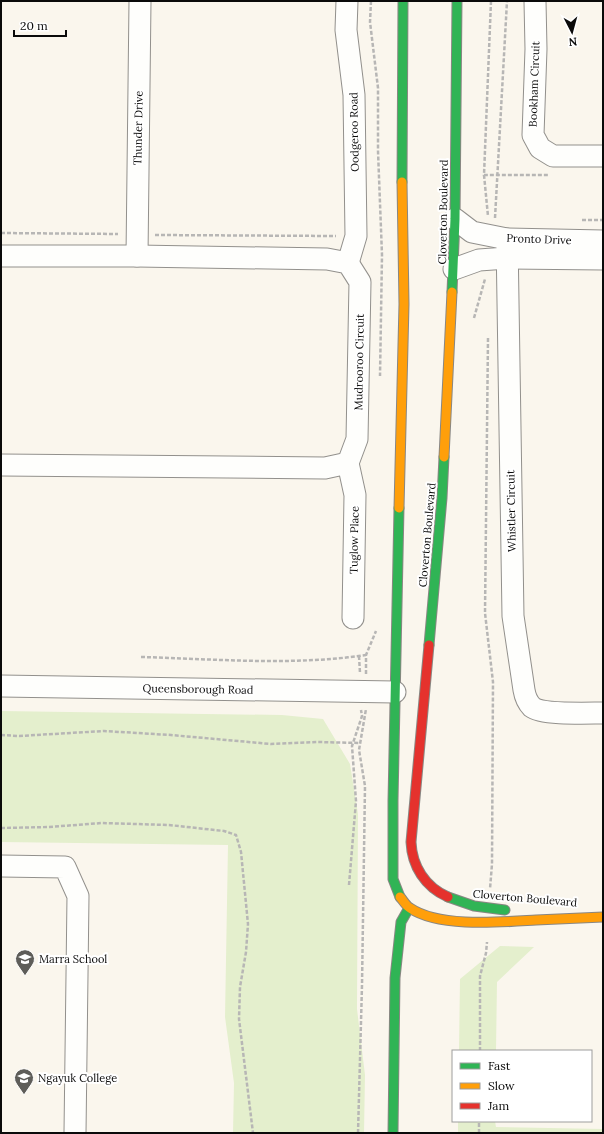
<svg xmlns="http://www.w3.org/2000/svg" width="604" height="1134" font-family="Lora,serif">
	<rect width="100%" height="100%" fill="#faf6ed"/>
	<g fill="#e4efcd">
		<polygon points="1,711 282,715 323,719 350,764 358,814 357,1009 365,1075 364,1133 233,1133 234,1083 225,1017 228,845 1,842"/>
		<polygon points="500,946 534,947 497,982 496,1051 459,1051 460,979"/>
		<polygon points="458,1121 495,1121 496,1127 603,1129 603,1133 458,1133"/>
	</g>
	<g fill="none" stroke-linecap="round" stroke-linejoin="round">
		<g stroke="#92908c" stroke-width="23">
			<g id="street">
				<polyline points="347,1 346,30 354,95 356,236 348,263"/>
				<polyline points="535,1 536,49 533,135 540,148 553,156 603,156"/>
				<polyline points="455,219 472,232 507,239 603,241"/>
				<path d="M507 239 513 616 524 690C525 696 527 702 532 707 542 715 588 713 603 713"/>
				<polyline points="1,256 137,256 327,259 348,263 360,282 357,439 348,463 325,468 1,465"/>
				<polyline points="137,256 140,1"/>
				<polyline points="454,269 479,260 507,258 603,259"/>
				<polyline points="348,463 355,495 353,618"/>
				<polyline points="1,686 395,692"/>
				<polyline points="1,866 65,867 78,896 75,1133"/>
			</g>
		</g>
		<g stroke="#898783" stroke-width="11">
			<g id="fast">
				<polyline points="402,182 403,1"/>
				<polyline points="452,292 455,219 457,1"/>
				<polyline points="399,508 393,801 393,879 400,897"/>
				<polyline points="429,645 442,498 444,457"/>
				<polyline points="448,897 474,906 505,910"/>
				<polyline points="393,1133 395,978 401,922 409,908"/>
			</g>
		</g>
		<g stroke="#898783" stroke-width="11">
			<g id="slow">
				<polyline points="444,457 452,292"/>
				<polyline points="399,508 404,304 402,182"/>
				<path d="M400 897C403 900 406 906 410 908 439 928 502 922 536 920 558 919 581 918 603 917"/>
			</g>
		</g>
		<g stroke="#898783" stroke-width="11">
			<path id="jam" d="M429 645 411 842C412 866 425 887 448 897"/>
		</g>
		<g stroke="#b7b6b5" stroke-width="2.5" stroke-dasharray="4 2" stroke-linecap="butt">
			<polyline points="371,1 370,22 378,88 378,151 382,255 380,376"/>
			<polyline points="491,1 484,175 548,175"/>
			<polyline points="484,175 488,216"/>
			<polyline points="495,218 507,1"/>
			<polyline points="582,220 603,220"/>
			<polyline points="1,233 118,234"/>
			<polyline points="155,235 336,236"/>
			<polyline points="474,318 485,279"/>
			<polyline points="488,338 485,613 493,682 492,864 490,889"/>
			<polyline points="359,656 360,673"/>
			<path d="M141 657C216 659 292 666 366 655"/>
			<polyline points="366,674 366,655 376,631"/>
			<polyline points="1,735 19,736 104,731 171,735 271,744 318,742 360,743"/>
			<polyline points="1,828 49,827 102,823 169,825 224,831 236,835 241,852 248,924 246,952 240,987 239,1019 253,1133"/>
			<polyline points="349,885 356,801 352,746 362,716 361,710"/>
			<polyline points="480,1051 480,976 486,953 487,942"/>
			<polyline points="358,1133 362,985 365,786 359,750 366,709"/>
			<polyline points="479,1133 479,1121"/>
		</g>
		<use href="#street" stroke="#fefefc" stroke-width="21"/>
		<use href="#fast" stroke="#30b455" stroke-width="9"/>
		<use href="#slow" stroke="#ff9f0a" stroke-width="9"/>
		<use href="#jam" stroke="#e5322d" stroke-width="9"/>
	</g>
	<defs>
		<g id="school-pin" transform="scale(1)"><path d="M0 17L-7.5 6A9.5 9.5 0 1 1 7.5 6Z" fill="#5e5d59" stroke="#fff"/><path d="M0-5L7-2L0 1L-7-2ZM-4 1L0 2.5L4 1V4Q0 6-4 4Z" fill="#fff"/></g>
	</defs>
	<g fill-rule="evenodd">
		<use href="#school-pin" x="25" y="959"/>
		<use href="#school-pin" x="24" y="1078"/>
	</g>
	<g text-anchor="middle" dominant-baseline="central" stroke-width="4" stroke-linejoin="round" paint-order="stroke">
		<g font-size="11" fill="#0a0a0a" stroke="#fff">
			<text transform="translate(534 84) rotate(-88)">Bookham Circuit</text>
			<text transform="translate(138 128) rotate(-89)">Thunder Drive</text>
			<text transform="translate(354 132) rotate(-91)">Oodgeroo Road</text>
			<text transform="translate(443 212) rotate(-89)">Cloverton Boulevard</text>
			<text transform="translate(539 239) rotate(2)">Pronto Drive</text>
			<text transform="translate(359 362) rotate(-89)">Mudrooroo Circuit</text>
			<text transform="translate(511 511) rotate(-91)">Whistler Circuit</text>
			<text transform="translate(427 535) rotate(-85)">Cloverton Boulevard</text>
			<text transform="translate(354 540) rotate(-89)">Tuglow Place</text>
			<text transform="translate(198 689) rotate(1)">Queensborough Road</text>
			<text transform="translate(525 898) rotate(5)">Cloverton Boulevard</text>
		</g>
		<g font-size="11" fill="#0a0a0a" stroke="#fff" text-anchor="start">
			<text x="39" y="959">Marra School</text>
			<text x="38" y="1078">Ngayuk College</text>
		</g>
	</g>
	<rect width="604" height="1134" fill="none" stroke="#0a0a0a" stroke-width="4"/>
	<rect x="452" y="1050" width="140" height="72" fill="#ffffff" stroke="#9d9d9d"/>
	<rect x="460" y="1063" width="20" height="6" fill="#30b455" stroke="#9d9d9d"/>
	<text x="488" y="1070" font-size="12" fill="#0a0a0a">Fast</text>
	<rect x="460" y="1083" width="20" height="6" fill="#ff9f0a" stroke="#9d9d9d"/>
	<text x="488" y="1090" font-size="12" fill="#0a0a0a">Slow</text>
	<rect x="460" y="1103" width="20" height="6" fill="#e5322d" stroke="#9d9d9d"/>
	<text x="488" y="1110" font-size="12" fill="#0a0a0a">Jam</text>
	<g transform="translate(572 32) rotate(174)" stroke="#ffffff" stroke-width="3" paint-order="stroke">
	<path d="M0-3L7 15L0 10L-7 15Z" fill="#0a0a0a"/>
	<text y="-6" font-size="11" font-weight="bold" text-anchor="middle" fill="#0a0a0a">N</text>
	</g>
	<path d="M14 30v6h52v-6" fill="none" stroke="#0a0a0a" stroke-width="2"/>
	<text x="20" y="30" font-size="12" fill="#0a0a0a" stroke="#ffffff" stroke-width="3" paint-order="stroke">20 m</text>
</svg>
